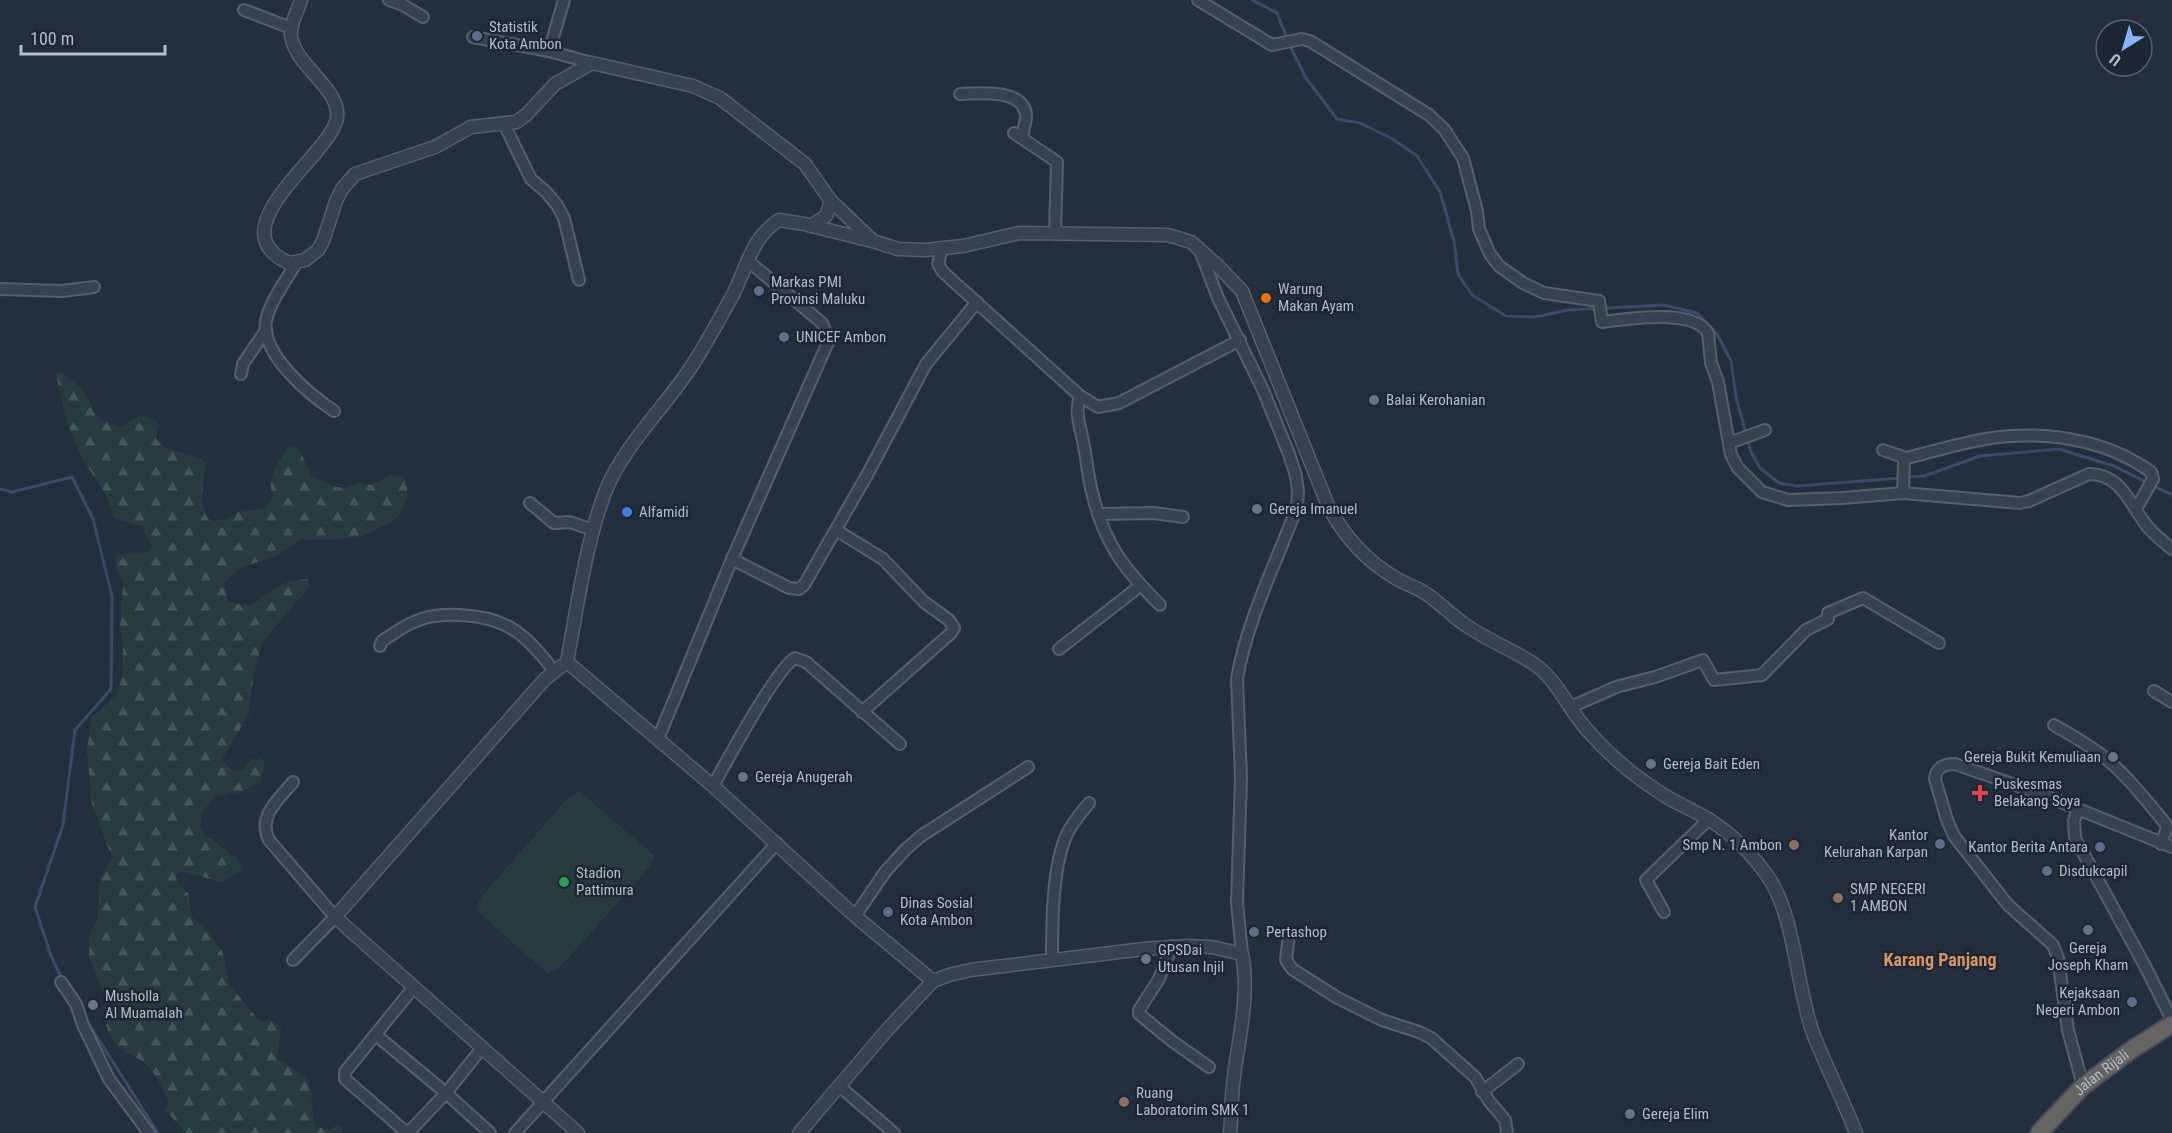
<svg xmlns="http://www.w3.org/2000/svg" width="2172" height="1133" font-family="'Roboto Condensed',sans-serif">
	<defs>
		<pattern id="forest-firs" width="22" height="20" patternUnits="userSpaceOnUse" patternTransform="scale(1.5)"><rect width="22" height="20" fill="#263c3f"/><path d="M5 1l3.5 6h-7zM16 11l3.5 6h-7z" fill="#435659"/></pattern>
	</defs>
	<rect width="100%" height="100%" fill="#242f3e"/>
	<polygon fill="#263c3f" points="579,791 655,856 648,869 561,966 548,974 475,909 482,896 567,799"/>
	<path fill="url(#forest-firs)" d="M60 372 82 388 98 418 121 428C138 416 141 411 159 424L156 438C166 452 173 450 187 454 194 455 200 460 206 462 204 482 197 503 209 520H226L238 512 264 509 273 496C266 476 279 462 289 446L299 449 311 475 333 486 343 488 359 483 371 485 392 475 402 476 407 482V497L400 514 391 522 358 538 300 540 277 555 238 569 224 583 228 601C254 611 255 601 275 588 284 582 297 580 308 579L309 587 263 641 254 674 248 716 222 759 232 770 242 771 250 760 262 759 265 763 260 783 240 792 216 796 201 813V826L204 834 237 858 242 870 220 882 182 871 176 875 177 883 189 894 191 917 207 929 223 953 230 985 257 1018 263 1021 271 1020 281 1028 277 1059C285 1064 294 1068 301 1074 317 1086 309 1111 316 1127L330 1130 337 1125 342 1128V1133H183L182 1128 165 1110 169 1102C162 1088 155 1070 142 1061 122 1048 115 1052 106 1025L113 1011 112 1003 103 992 89 957 90 933 97 921 99 908 98 891 101 876 112 857 92 805 87 751 91 718 117 695 122 676 123 643 120 627 123 584 116 568 115 557 127 552 146 553 153 547 141 526 114 519 106 495 83 460 67 423 56 374Z"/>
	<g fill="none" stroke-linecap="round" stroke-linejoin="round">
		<g stroke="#394c67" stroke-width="3">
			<polyline points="1252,0 1277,13 1287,38"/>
			<polyline points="1289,44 1306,78 1337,119 1360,123 1391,138 1417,156 1440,192 1454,241 1458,274 1472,295 1506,316 1536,317 1568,310 1664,305 1697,313 1717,334 1731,361 1736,397 1751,452 1760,468 1779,483 1797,486 1901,478"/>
			<polyline points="1907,477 1924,476 1980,456 2059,449 2114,466 2172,495"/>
			<polyline points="0,489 12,492 72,477 93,519 112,596 111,689 75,730 63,825 35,907 51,956 62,979"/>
			<polyline points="85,1018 158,1133"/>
		</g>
		<g stroke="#565f6c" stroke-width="14">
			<g id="minor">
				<polyline points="389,0 403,5 423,17"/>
				<path d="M1198 0 1272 45 1302 39 1310 41 1429 115 1444 129 1463 158 1477 211 1479 229 1490 254 1499 266 1523 283 1544 293 1599 301 1602 322C1627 319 1693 308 1708 333L1711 363 1718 382 1731 455 1738 468 1762 492 1788 500 1842 498 1903 493 2020 503 2029 501 2089 474C2122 474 2130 505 2147 526 2154 535 2164 542 2172 549"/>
				<polyline points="244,10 291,28"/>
				<polyline points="473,37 549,51 592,63"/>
				<polyline points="549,51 564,0"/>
				<path d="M960 94C979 93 1027 88 1026 118 1025 125 1023 131 1022 138"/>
				<polyline points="504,124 531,179 546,192 557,205 564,218 579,280"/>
				<polyline points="1014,133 1057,162 1055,233"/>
				<path d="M1199 248 1218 298 1263 390 1289 454 1296 476 1298 492 1297 505 1292 520C1272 571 1246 625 1237 679L1241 777 1237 902 1242 954"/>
				<polyline points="942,249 938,264 943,272 1080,396 1098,407 1119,403 1240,340"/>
				<path d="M296 263C286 281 270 301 266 321 261 355 310 395 334 411"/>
				<polyline points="0,289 62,291 94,287"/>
				<polyline points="241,374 243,364 266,330"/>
				<path d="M1080 396C1074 414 1081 428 1084 446 1087 461 1088 477 1092 492 1104 543 1123 568 1160 605"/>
				<polyline points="1729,443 1765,430"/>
				<polyline points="1883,450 1906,458"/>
				<path d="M1903 493 1904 462 1906 458C1940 450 1976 438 2011 436 2060 433 2111 443 2151 472L2153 479 2136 509"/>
				<polyline points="530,503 554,523 570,522 593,530"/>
				<polyline points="1098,514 1154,513 1183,517"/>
				<polyline points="836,530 883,559 924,602 949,620 954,628 951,633 862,712"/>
				<polyline points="732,559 829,340 822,323 747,260"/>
				<path d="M380 646 382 641C392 635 403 626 414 622 428 615 443 614 459 615 507 617 526 634 554 671"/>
				<polyline points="1059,649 1140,586"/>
				<polyline points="2154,691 2172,702"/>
				<polyline points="1571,707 1616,687 1655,677 1703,660 1714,680 1762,675 1806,630 1828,619 1828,613 1863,598 1939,643"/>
				<path d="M2054 725C2074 737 2095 748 2112 764 2132 781 2148 803 2165 823L2167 828 2161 844"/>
				<polyline points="658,739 732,559 789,588 799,589 804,585 867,475 926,364 977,302"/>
				<path d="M713 786C725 764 777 667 795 658L806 662 900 744"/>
				<polyline points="2078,809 2074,821 2075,838 2145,966 2172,1020"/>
				<polyline points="1664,912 1646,880 1709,819"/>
				<polyline points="855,916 885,872 905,850 921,836 1028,767"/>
				<polyline points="1289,934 1286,960 1292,969 1336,997 1382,1020 1419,1032 1431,1038 1475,1077 1489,1101 1505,1120 1507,1133"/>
				<polyline points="1172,946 1159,979 1139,1010 1139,1014 1172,1041 1209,1067"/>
				<path d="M293 960 335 917 269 840C257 816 279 799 293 782"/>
				<path d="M1052 960C1052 925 1052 866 1067 834 1072 823 1081 813 1089 803"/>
				<polyline points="61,982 76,1004 83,1025 109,1079 149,1133"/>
				<polyline points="376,1035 446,1093 490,1133"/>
				<polyline points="839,1086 894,1133"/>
				<path d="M2083 1086 2068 1030 2058 958 2053 945 2008 905 1954 836 1947 820 1935 779C1936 767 1945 764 1955 764L2041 794 2172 847"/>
				<polyline points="1482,1092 1518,1064"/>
				<polyline points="407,1133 345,1079 345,1072 414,987"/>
				<polyline points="408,1133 446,1093 482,1048"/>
				<polyline points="515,1133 777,843"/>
			</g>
		</g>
		<g stroke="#565f6c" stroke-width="15">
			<g id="tertiary">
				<path d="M301 0C298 11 290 23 291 35 294 67 346 91 336 122 324 159 217 230 289 263L305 260 318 250 323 241 336 201 342 189 355 174 435 147 471 127 516 122 526 115 555 84 592 63 693 86 720 98 805 164 831 201 871 239"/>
				<polyline points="811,226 826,216 831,201"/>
				<polyline points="567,662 713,786 855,916 933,981"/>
				<path d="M578 1133 335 917 545 679 567 662C577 608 586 541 606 490 624 446 663 409 689 370 704 348 717 323 730 300 747 271 749 239 779 220L804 224 876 242 898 249 925 250 963 246 1019 233 1168 235 1191 242 1216 264 1242 291 1329 508C1346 538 1366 561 1397 579 1406 584 1416 587 1425 593 1439 602 1450 614 1464 624 1485 639 1509 648 1531 662 1558 679 1567 708 1588 731 1610 756 1639 780 1667 797 1682 806 1698 812 1711 821 1733 835 1751 853 1766 874 1795 912 1796 986 1813 1033 1826 1067 1843 1099 1856 1133"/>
				<path d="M799 1133 887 1030 933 981 949 975 970 970 1144 949 1187 946 1212 947 1242 954C1250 995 1239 1036 1234 1076 1231 1095 1232 1114 1230 1133"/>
			</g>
		</g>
		<g stroke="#434c59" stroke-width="20">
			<g id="trunk">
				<path id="s1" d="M2039 1133 2083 1086 2131 1050 2172 1024"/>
			</g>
		</g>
		<use href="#minor" stroke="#38414e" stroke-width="10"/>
		<use href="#tertiary" stroke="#38414e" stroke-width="12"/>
		<use href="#trunk" stroke="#656462" stroke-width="16"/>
	</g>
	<g fill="#5c6f8a" stroke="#1d2633" stroke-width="2">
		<circle cx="477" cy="36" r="6"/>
		<circle cx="759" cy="291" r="6"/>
		<circle cx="784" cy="337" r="6"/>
		<circle cx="1940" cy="844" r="6"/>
		<circle cx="2100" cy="847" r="6"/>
		<circle cx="2047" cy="871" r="6"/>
		<circle cx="888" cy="912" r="6"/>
		<circle cx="1254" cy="932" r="6"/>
		<circle cx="2132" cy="1002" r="6"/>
	</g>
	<circle fill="#e8710a" stroke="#1d2633" stroke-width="2" cx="1266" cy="298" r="6"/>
	<g fill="#6b7280" stroke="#1d2633" stroke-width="2">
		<circle cx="1374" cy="400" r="6"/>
		<circle cx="1257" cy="509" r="6"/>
		<circle cx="2113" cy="757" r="6"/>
		<circle cx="1651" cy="764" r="6"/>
		<circle cx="743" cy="777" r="6"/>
		<circle cx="2088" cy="930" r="6"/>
		<circle cx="1146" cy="959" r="6"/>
		<circle cx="93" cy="1005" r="6"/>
		<circle cx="1630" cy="1114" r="6"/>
	</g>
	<circle fill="#3f7fe0" stroke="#1d2633" stroke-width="2" cx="627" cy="512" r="6"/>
	<path fill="#e0444e" stroke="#1d2633" stroke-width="2" d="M1977 784h6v6h6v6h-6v6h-6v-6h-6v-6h6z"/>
	<g fill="#8d6e63" stroke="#1d2633" stroke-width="2">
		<circle cx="1794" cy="845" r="6"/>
		<circle cx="1838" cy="898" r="6"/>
		<circle cx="1124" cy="1102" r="6"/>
	</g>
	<circle fill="#2e9e5b" stroke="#1d2633" stroke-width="2" cx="564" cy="882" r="6"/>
	<g text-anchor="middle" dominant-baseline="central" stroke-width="5" stroke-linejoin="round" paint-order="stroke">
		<g font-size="15" fill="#b4bcc9" stroke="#1d2633" text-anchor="start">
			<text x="489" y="27">Statistik<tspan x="489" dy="17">Kota Ambon</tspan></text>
			<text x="771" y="282">Markas PMI<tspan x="771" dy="17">Provinsi Maluku</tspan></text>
			<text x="1278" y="289">Warung<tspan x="1278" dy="17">Makan Ayam</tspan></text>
			<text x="796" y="337">UNICEF Ambon</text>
			<text x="1386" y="400">Balai Kerohanian</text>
			<text x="1269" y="509">Gereja Imanuel</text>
			<text x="639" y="512">Alfamidi</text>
			<text x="2101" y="757" text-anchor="end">Gereja Bukit Kemuliaan</text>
			<text x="1663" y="764">Gereja Bait Eden</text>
			<text x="755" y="777">Gereja Anugerah</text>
			<text x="1994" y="784">Puskesmas<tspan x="1994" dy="17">Belakang Soya</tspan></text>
			<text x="1928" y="835" text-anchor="end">Kantor<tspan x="1928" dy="17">Kelurahan Karpan</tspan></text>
			<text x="1782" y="845" text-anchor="end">Smp N. 1 Ambon</text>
			<text x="2088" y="847" text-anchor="end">Kantor Berita Antara</text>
			<text x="2059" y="871">Disdukcapil</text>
			<text x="576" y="873">Stadion<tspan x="576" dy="17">Pattimura</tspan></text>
			<text x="1850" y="889">SMP NEGERI<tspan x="1850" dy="17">1 AMBON</tspan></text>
			<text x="900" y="903">Dinas Sosial<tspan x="900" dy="17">Kota Ambon</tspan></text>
			<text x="1266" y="932">Pertashop</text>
			<text x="2088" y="948" text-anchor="middle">Gereja<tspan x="2088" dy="17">Joseph Kham</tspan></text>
			<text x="1158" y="950">GPSDai<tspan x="1158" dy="17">Utusan Injil</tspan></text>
			<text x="2120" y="993" text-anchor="end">Kejaksaan<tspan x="2120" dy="17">Negeri Ambon</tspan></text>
			<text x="105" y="996">Musholla<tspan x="105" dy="17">Al Muamalah</tspan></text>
			<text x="1136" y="1093">Ruang<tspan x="1136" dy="17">Laboratorim SMK 1</tspan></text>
			<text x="1642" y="1114">Gereja Elim</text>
		</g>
		<g font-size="15" fill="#b4bcc9" stroke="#1d2633">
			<text stroke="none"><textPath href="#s1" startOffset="87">Jalan Rijali</textPath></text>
		</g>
		<g font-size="18" font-weight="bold" fill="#d59563" stroke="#1d2633">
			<text x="1940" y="959">Karang Panjang</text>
		</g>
	</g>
	<g transform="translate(2124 48) rotate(217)"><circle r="28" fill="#1d2633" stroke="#59626f" stroke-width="1.5"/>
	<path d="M0-4.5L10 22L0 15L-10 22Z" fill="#8ab4f8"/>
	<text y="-9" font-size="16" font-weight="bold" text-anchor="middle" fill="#b4bcc9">U</text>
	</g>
	<path d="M21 45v9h144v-9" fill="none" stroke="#b4bcc9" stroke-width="3"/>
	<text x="30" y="45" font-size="18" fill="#b4bcc9" stroke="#1d2633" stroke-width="4.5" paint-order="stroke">100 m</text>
</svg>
